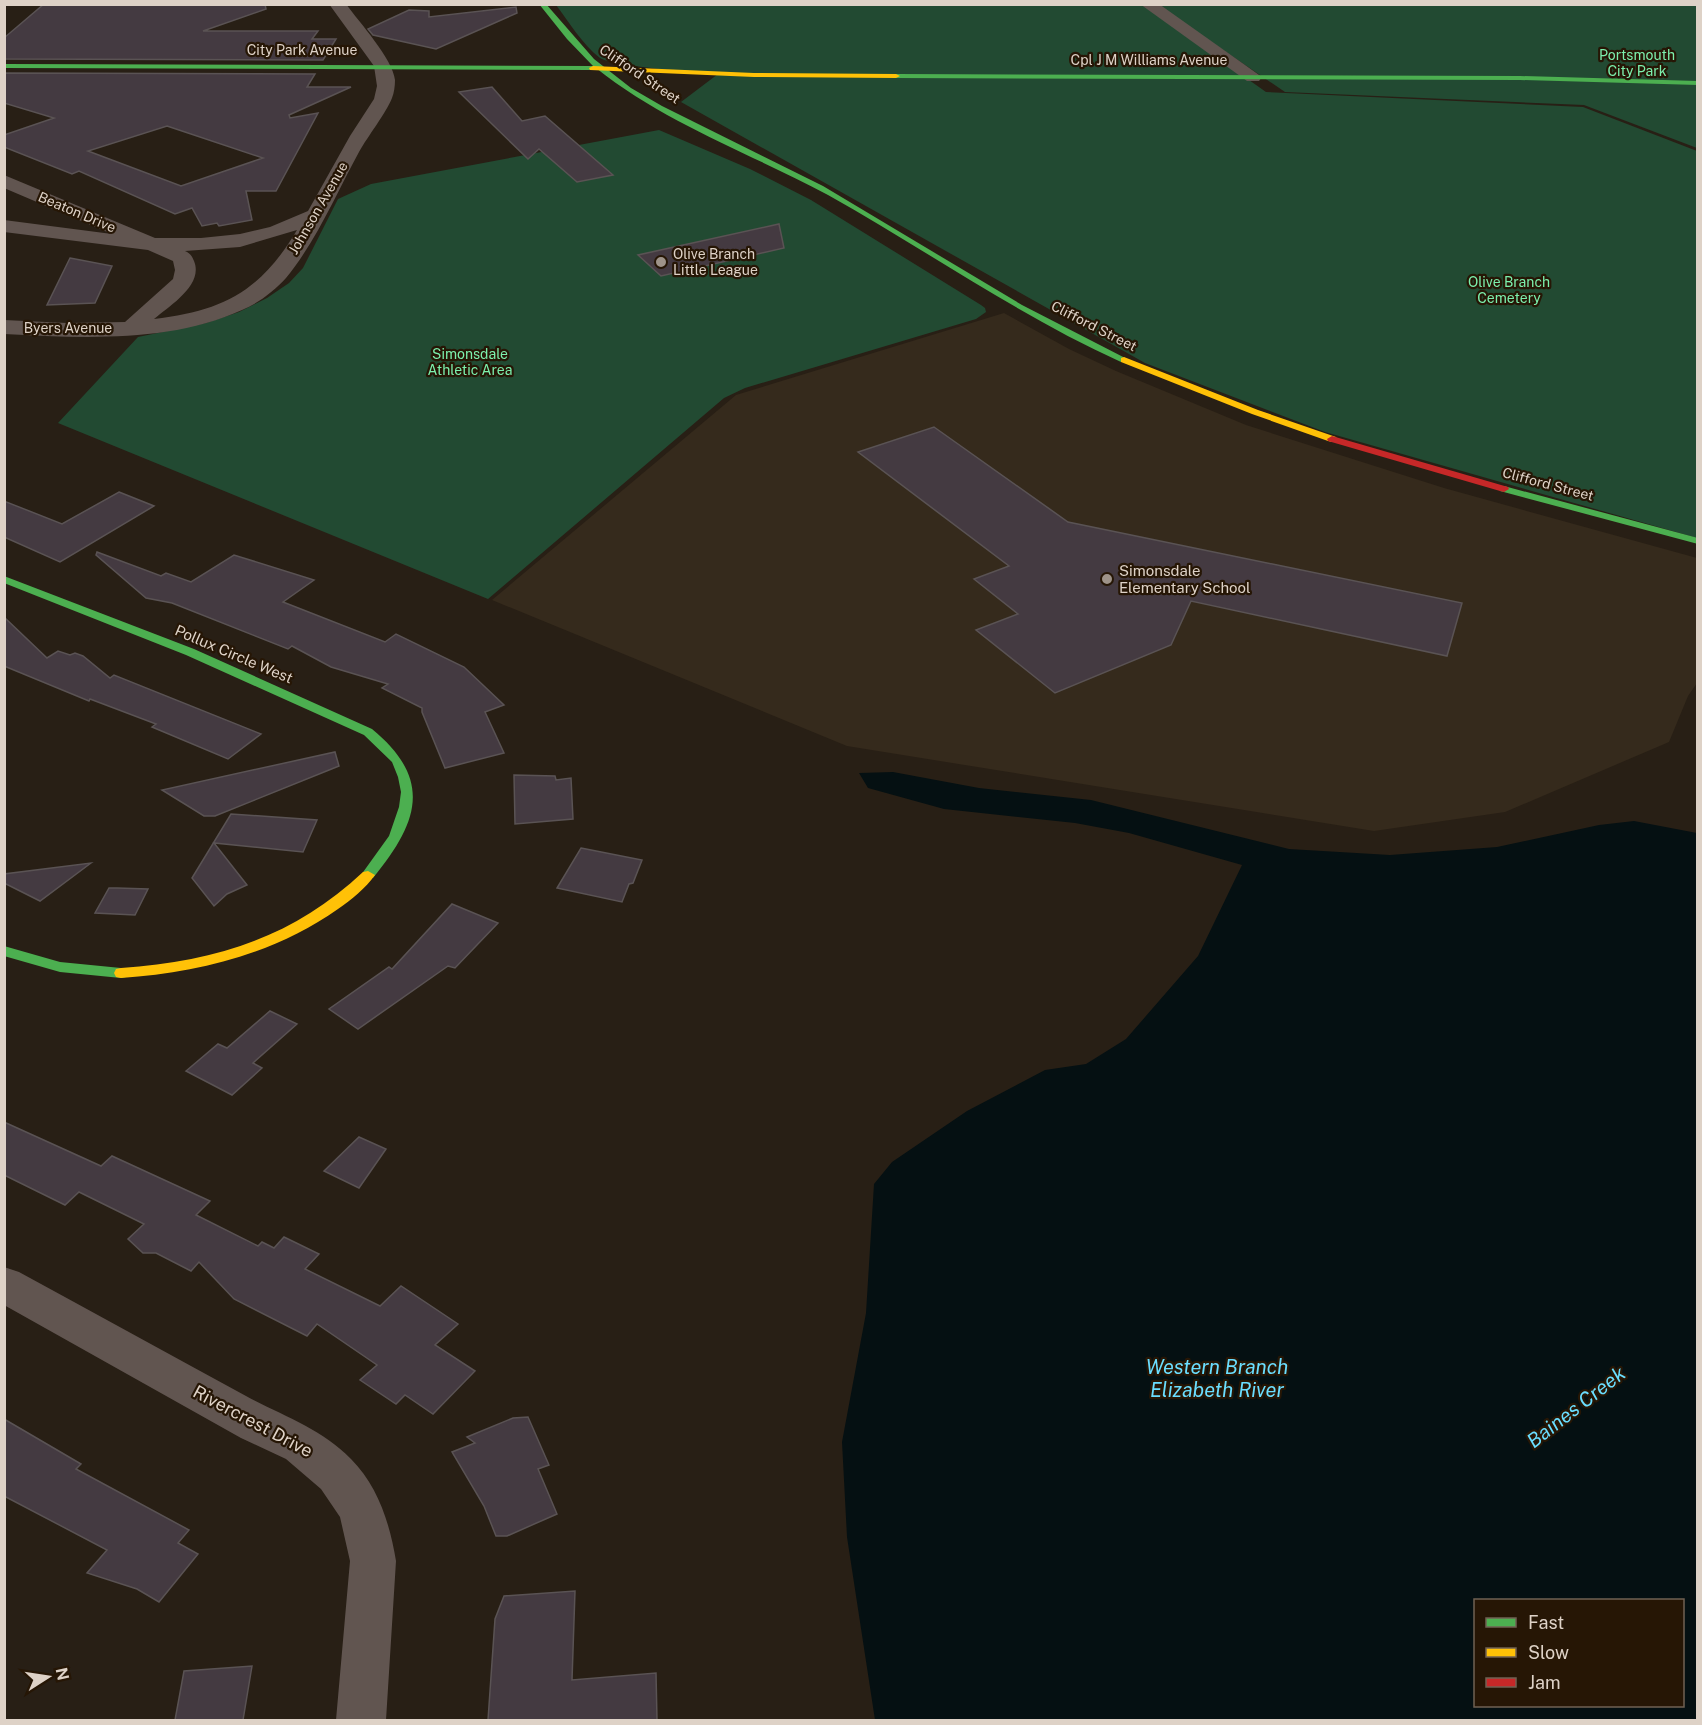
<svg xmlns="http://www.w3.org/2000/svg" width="1702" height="1725" font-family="'Public Sans',sans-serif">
	<rect width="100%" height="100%" fill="#281f15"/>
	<polygon fill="#352a1c" points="1004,313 1069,349 1116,371 1246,425 1444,488 1697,558 1697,683 1688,696 1669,742 1505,812 1374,831 847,746 492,600 736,395"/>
	<g fill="#224a32">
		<path d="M556 5H1143L1266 92 1583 107 1697 151V538L1325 432 1145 363 681 102 718 74C699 73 612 66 600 58 582 44 569 22 556 5Z"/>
		<polygon points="1157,5 1697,5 1697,148 1584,105 1285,92"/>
		<polygon points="659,130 750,169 811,200 981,305 985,308 986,312 976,319 745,388 724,398 488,599 58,423 138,337 206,323 239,312 267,298 289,283 303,268 338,199 371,184"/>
	</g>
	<path fill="#051012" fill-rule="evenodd" d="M893 772 979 788 1091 800 1289 849 1390 855 1497 847 1599 825 1634 821 1697 833V1720H875L847 1537 842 1442 866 1313 874 1184 892 1162 967 1111 1045 1070 1086 1064 1126 1039 1198 956 1242 865 1129 833 1075 823 944 809 868 788 859 773ZM1476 1600H1682V1706H1476Z"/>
	<g fill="#443a41" stroke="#5a5354" stroke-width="1.5" fill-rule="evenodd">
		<polygon points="44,4 265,4 266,9 203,31 318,31 312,39 336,39 323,60 4,59 4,38"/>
		<polygon points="516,7 517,13 436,49 373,35 368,29 409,10 429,11 429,17"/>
		<path d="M4 73 315 74 307 87H351L289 115 290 118 318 113 276 191H246L252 220 219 226 217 223 202 226 192 208 175 214 79 171 72 174 4 147V135L54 118 4 103ZM167 126 263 158 181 186 88 151Z"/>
		<polygon points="492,87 522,121 545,116 613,175 577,182 539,149 528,159 459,92"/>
		<polygon points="779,224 784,248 661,276 638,255"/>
		<polygon points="70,258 112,266 95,303 47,305"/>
		<polygon points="934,427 1068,522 1462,603 1447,656 1191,601 1171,645 1055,693 976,630 1018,614 974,579 1009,566 858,452"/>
		<polygon points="119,492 154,506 60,562 4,537 4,501 62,524"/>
		<polygon points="97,552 161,576 166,573 191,582 234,555 314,580 283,602 385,642 396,634 464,667 504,705 485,712 504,753 445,768 422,712 422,708 382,688 388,684 331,667 292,646 288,649 172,603 146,598 96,555"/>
		<polygon points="4,617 47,658 58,651 70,655 75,653 83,656 110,678 114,675 261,734 228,759 152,727 156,724 90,699 89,701 4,666"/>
		<polygon points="335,752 339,766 215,816 204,816 162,790"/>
		<polygon points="514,775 555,776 556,780 571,778 573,819 515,824"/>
		<polygon points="231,814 317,820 303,852 214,843 247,885 227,894 214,906 192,878"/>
		<polygon points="581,848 642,860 633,883 629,884 622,902 557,888"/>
		<polygon points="91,863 40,901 4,883 4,874"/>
		<polygon points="109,888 117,888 148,889 135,915 95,913"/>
		<polygon points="452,904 498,923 455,968 448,966 358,1029 329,1009 389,967 392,969"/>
		<polygon points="270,1011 297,1024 253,1063 262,1068 232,1095 186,1071 218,1044 227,1048"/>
		<polygon points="4,1122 101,1166 112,1156 210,1201 196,1215 258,1246 262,1242 274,1248 284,1237 319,1254 305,1269 380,1306 401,1286 458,1324 435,1345 475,1371 433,1414 405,1395 396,1404 360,1380 377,1365 317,1324 307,1336 234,1299 199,1262 191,1271 156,1253 143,1253 128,1239 144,1224 79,1192 65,1205 4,1175"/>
		<polygon points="359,1137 386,1149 359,1188 324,1171"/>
		<polygon points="528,1417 549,1465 538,1469 557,1514 507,1536 496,1536 484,1506 452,1452 475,1443 467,1437 513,1418"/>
		<polygon points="4,1419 81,1464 76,1469 189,1530 178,1543 198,1554 159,1602 137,1589 87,1573 107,1550 4,1496"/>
		<polygon points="575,1591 572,1680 656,1673 657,1720 488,1720 495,1619 504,1596"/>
		<polygon points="252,1666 243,1720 175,1720 184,1671"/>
	</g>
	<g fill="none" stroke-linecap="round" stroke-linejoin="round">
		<g fill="#615550" fill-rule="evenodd">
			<path d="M329 4H346C359 22 393 59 395 80 395 86 394 93 392 98 386 113 368 136 359 152 336 194 317 240 286 278 274 291 259 303 242 310 170 343 82 338 4 334V320L67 323 125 322 173 279 175 270 173 261 148 250 4 232V220L112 234 4 188V175L155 238H201L240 234 270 227 308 211 350 136 374 99 377 86 374 66ZM297 230C261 291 223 311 154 319 169 306 204 285 194 261 192 256 190 253 185 251L240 247Z"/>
			<polygon points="1140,4 1159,4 1262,77 1259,81 1247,81"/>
			<path d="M4 1267 19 1272C95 1313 170 1355 246 1396 283 1416 321 1428 351 1459 378 1486 390 1524 396 1561L386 1720H336L350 1561 340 1517 321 1489 286 1459 241 1438 4 1305Z"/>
		</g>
		<g fill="#4caf50" fill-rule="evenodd">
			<path d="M539 4H546L594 59 631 88 662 106 823 186 1022 305 1129 360 1121 362C1018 315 926 250 828 195 750 153 666 124 596 68L593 70 4 68V64L593 66 567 39Z"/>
			<polygon points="896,74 1520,76 1698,81 1698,85 1520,80 893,78 892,76"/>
			<polygon points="1504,486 1698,538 1698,544 1500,491 1499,489"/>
			<path d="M4 576 194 649 372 729C434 780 418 823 373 878H363L361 875 389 836 399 807 401 792 398 777 392 762 364 735 186 655 4 583Z"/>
			<polygon points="4,946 60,962 121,968 126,969 128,973 126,977 121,978 60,972 4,956"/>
		</g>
		<g fill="#ffc107" fill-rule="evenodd">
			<polygon points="593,66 754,73 896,74 900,76 896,78 754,77 590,70 589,68"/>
			<polygon points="1124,357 1258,410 1336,437 1337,439 1332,442 1328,441 1252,414 1121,362 1121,358"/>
			<path d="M368 871 375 875C366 888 351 900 338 909 274 954 198 973 121 978L116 977 114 973 116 969 121 968C215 962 294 937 363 872Z"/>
		</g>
		<polygon fill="#c62828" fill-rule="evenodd" points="1332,436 1508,487 1509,489 1504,492 1500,491 1328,441 1327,439"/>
	</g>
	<g fill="#9e9389" stroke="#261605" stroke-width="2">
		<circle cx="661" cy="262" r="6"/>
		<circle cx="1107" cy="579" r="6"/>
	</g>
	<g text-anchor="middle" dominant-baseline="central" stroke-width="4.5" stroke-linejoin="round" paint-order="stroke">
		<g font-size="14" fill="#ded2c7" stroke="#261605">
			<text x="302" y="50">City Park Avenue</text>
			<text x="1149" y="60">Cpl J M Williams Avenue</text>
			<text transform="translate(640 74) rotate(34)">Clifford Street</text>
			<text transform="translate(318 208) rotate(-60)">Johnson Avenue</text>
			<text transform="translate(77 212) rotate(23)">Beaton Drive</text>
			<text transform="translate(1094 326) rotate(27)">Clifford Street</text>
			<text x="68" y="328">Byers Avenue</text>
			<text transform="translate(1548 484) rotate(15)">Clifford Street</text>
		</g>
		<g font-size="14" fill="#7cf0ad" stroke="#261605">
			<text x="1637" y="55">Portsmouth<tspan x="1637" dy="16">City Park</tspan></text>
			<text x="1509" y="282">Olive Branch<tspan x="1509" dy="16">Cemetery</tspan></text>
			<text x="470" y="354">Simonsdale<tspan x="470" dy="16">Athletic Area</tspan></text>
		</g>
		<g font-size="14" fill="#ded2c7" stroke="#261605" text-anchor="start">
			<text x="673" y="254">Olive Branch<tspan x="673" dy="16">Little League</tspan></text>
		</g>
		<g font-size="15" fill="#ded2c7" stroke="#261605" text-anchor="start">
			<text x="1119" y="570">Simonsdale<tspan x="1119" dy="17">Elementary School</tspan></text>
		</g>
		<g font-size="15" fill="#ded2c7" stroke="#261605">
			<text transform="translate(234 654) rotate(23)">Pollux Circle West</text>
		</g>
		<g font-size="18" fill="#ded2c7" stroke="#261605">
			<text transform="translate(253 1421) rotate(28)">Rivercrest Drive</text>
		</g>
		<g font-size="20" font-style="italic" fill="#6adeff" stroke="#261605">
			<text x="1217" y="1367">Western Branch<tspan x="1217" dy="23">Elizabeth River</tspan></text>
			<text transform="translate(1576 1407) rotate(-38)">Baines Creek</text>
		</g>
	</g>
	<rect width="1702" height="1725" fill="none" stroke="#ded2c7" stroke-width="12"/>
	<rect x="1474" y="1599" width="210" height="108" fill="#261605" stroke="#706153" stroke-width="1.5"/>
	<rect x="1486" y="1618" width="30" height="9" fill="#4caf50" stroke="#706153" stroke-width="1.5"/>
	<text x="1528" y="1629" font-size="18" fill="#ded2c7">Fast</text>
	<rect x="1486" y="1648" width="30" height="9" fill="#ffc107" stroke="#706153" stroke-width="1.5"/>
	<text x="1528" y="1659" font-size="18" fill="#ded2c7">Slow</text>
	<rect x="1486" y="1678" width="30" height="9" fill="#c62828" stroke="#706153" stroke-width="1.5"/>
	<text x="1528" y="1689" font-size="18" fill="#ded2c7">Jam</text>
	<g transform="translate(48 1677) rotate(78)" stroke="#261605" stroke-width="4.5" paint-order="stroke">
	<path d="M0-4.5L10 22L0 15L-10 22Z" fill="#ded2c7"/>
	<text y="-9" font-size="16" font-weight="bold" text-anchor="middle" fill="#ded2c7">N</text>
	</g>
</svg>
